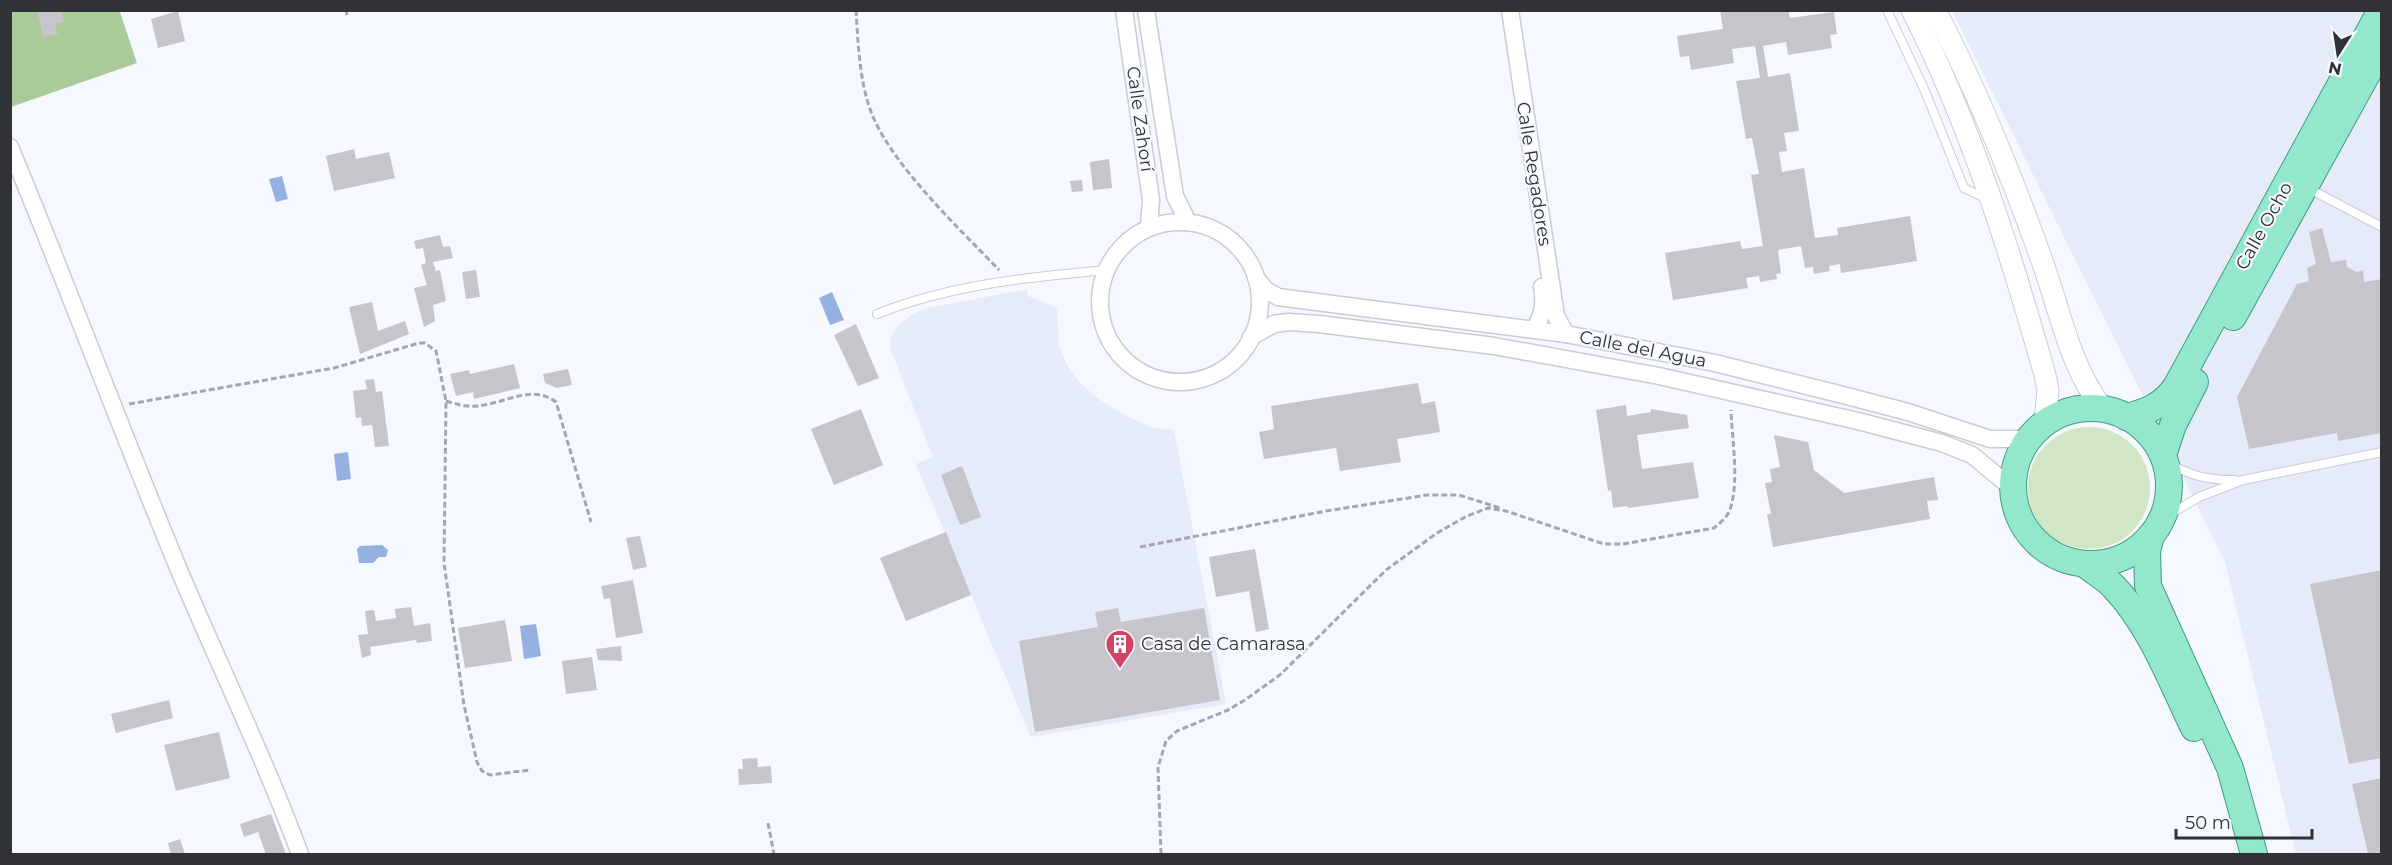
<svg xmlns="http://www.w3.org/2000/svg" width="2392" height="865" font-family="Montserrat,sans-serif">
	<rect width="100%" height="100%" fill="#f5f8ff"/>
	<g fill="#e6ebf9">
		<polygon points="1952,11 2381,11 2381,854 2296,854 2225,562"/>
		<polygon points="1027,289 1028,296 1057,308 1059,346 1068,367 1080,383 1100,400 1126,416 1154,428 1174,430 1226,704 1031,737 916,464 933,457 890,348 891,337 897,326 914,313 928,308"/>
	</g>
	<circle fill="#d0e6c5" cx="2089" cy="488" r="61"/>
	<polygon fill="#aacb98" points="10,11 124,11 120,12 137,63 11,107"/>
	<g fill="#94b1e2">
		<polygon points="282,176 288,199 276,202 269,179"/>
		<polygon points="832,292 844,320 830,325 819,298"/>
		<polygon points="348,452 351,479 337,481 334,454"/>
		<polygon points="382,545 388,550 386,557 379,557 373,563 359,563 357,549 360,546"/>
		<polygon points="536,624 541,656 524,659 520,626"/>
	</g>
	<g fill="#c6c5cc">
		<polygon points="37,10 61,10 64,22 55,24 58,34 43,37"/>
		<polygon points="1720,10 1788,10 1790,18 1834,12 1837,34 1830,35 1832,48 1788,55 1786,42 1763,46 1768,77 1790,73 1799,131 1784,133 1787,151 1779,152 1782,172 1804,168 1815,238 1838,235 1837,228 1910,216 1917,261 1841,273 1840,264 1829,266 1830,271 1814,274 1813,267 1805,268 1801,246 1778,250 1781,273 1776,274 1777,279 1760,282 1759,276 1746,278 1748,288 1673,300 1665,253 1740,241 1742,249 1763,246 1751,175 1759,174 1752,138 1746,139 1736,81 1760,78 1755,46 1732,49 1734,63 1691,70 1689,56 1680,57 1677,36 1723,29"/>
		<polygon points="178,11 185,41 158,48 151,19"/>
		<polygon points="354,149 356,159 389,152 395,178 334,191 326,156"/>
		<polygon points="1109,159 1112,188 1093,190 1090,162"/>
		<polygon points="1082,180 1083,191 1072,192 1070,181"/>
		<polygon points="2322,228 2331,262 2346,260 2347,267 2357,272 2363,270 2364,282 2382,279 2382,433 2338,441 2337,433 2249,449 2237,397 2297,284 2309,281 2307,268 2316,264 2309,232"/>
		<polygon points="440,235 443,247 450,246 453,258 433,262 436,271 440,270 446,301 433,305 435,321 424,327 414,288 427,285 421,265 426,263 423,248 416,249 414,241"/>
		<polygon points="476,270 480,297 466,299 462,272"/>
		<polygon points="372,302 378,331 405,321 409,334 360,354 349,307"/>
		<polygon points="856,324 879,378 858,386 834,335"/>
		<polygon points="514,364 520,388 474,399 473,392 456,396 450,374 469,370 470,374"/>
		<polygon points="568,369 572,385 557,388 545,383 543,374"/>
		<polygon points="374,379 376,392 382,391 389,446 375,447 372,425 362,426 361,417 356,418 353,391 367,389 365,380"/>
		<polygon points="1418,383 1422,404 1435,401 1440,432 1397,439 1401,462 1340,471 1336,448 1264,459 1259,432 1274,429 1271,406"/>
		<polygon points="1626,405 1627,416 1651,412 1651,409 1687,415 1689,428 1637,435 1642,469 1693,462 1699,498 1628,508 1627,506 1613,508 1611,490 1608,491 1596,410"/>
		<polygon points="861,409 883,465 834,485 811,429"/>
		<polygon points="1774,435 1808,442 1814,470 1844,493 1934,477 1938,500 1927,501 1930,519 1773,547 1767,514 1771,514 1765,483 1772,482 1770,469 1780,467"/>
		<polygon points="962,466 981,517 960,525 941,475"/>
		<polygon points="946,532 971,595 906,621 880,558"/>
		<polygon points="640,536 647,567 633,570 626,538"/>
		<polygon points="1255,549 1269,629 1256,632 1249,591 1216,597 1209,557"/>
		<polygon points="2382,570 2382,758 2349,764 2310,584"/>
		<polygon points="633,580 643,633 616,638 610,598 604,599 601,586"/>
		<polygon points="411,607 414,626 430,623 432,641 417,643 416,640 370,647 371,655 362,658 358,635 368,634 365,611 374,610 376,621 396,618 395,609"/>
		<polygon points="1118,608 1121,622 1204,608 1220,700 1035,732 1019,641 1098,627 1095,612"/>
		<polygon points="505,620 512,661 465,668 458,628"/>
		<polygon points="621,646 622,661 598,660 596,649"/>
		<polygon points="592,657 597,690 566,694 562,661"/>
		<polygon points="169,700 173,718 116,733 111,714"/>
		<polygon points="219,732 230,778 176,791 164,745"/>
		<polygon points="757,758 758,767 771,766 772,783 739,785 738,769 743,769 742,759"/>
		<polygon points="2382,778 2382,854 2368,854 2352,784"/>
		<polygon points="271,814 286,854 266,854 258,832 244,837 240,824"/>
		<polygon points="180,839 185,854 171,854 168,843"/>
	</g>
	<g fill="none" stroke-linecap="round" stroke-linejoin="round">
		<g stroke="#caccd3" stroke-width="10">
			<g id="service">
				<polyline points="1887,10 1925,91 1964,188 1987,199"/>
				<polyline points="2306,187 2382,227"/>
				<path d="M877 314C949 285 1029 277 1106 270"/>
				<path d="M2165 462C2193 476 2205 480 2236 480"/>
				<polyline points="2162,519 2199,497 2243,480 2382,452"/>
			</g>
		</g>
		<g stroke="#caccd3" stroke-width="19">
			<g id="minor">
				<polyline points="1124,10 1151,200 1149,228"/>
				<polyline points="1146,10 1175,196 1188,222"/>
				<polyline points="1510,10 1556,316 1566,334"/>
				<path d="M10 147C68 287 121 430 179 570 219 665 264 757 300 854"/>
				<circle cx="1180" cy="302" r="80"/>
				<polyline points="1256,278 1266,290 1278,297 1566,334 1715,363 1839,394 1908,412 1990,439 2029,439"/>
				<path d="M1534 329C1543 315 1545 304 1542 287"/>
				<polyline points="1251,337 1274,324 1289,322 1319,324 1494,346 1659,376 1858,421 1942,443 1972,455 2012,488"/>
			</g>
		</g>
		<g stroke="#caccd3" stroke-width="23">
			<g id="tertiary">
				<path d="M1912 10C1971 126 2010 251 2045 375L2048 390 2045 423"/>
				<path d="M1935 10C1977 90 2011 174 2041 258 2060 309 2069 366 2103 409"/>
			</g>
		</g>
		<g stroke="#429d7f" stroke-width="28">
			<g id="primary">
				<polyline points="2233,317 2382,47"/>
				<circle cx="2091" cy="486" r="78"/>
				<path d="M2126 417C2148 412 2163 405 2176 387L2381 10"/>
				<polyline points="2163,455 2173,425 2195,382"/>
				<polyline points="2151,536 2147,551 2148,586 2230,768 2254,854"/>
				<path d="M2085 564C2094 572 2106 578 2114 587 2151 626 2171 681 2194 728"/>
			</g>
		</g>
		<g stroke="#a4a7ac" stroke-width="3" stroke-dasharray="6 3" stroke-linecap="butt">
			<polyline points="346,10 347,15"/>
			<path d="M856 10C858 42 859 75 869 106 886 160 959 228 999 270"/>
			<path d="M446 401C459 405 470 408 484 405 508 401 534 385 556 402L591 522"/>
			<polyline points="129,404 334,368 419,343 425,343 436,351 446,401 444,563 464,705 477,762 482,771 490,775 530,770"/>
			<polyline points="1140,547 1326,511 1427,495 1459,495 1500,508"/>
			<polyline points="768,823 774,854"/>
			<path d="M1161 854 1158 767 1166 741 1177 731 1228 710 1245 700 1281 674 1386 570 1437 533 1467 516 1488 508 1506 511 1604 544H1623L1714 528C1721 522 1729 516 1731 506 1739 479 1732 439 1731 410"/>
		</g>
		<use href="#service" stroke="#fff" stroke-width="8"/>
		<use href="#minor" stroke="#fff" stroke-width="16"/>
		<use href="#tertiary" stroke="#fff" stroke-width="21"/>
		<use href="#primary" stroke="#93e7ca" stroke-width="26"/>
	</g>
	<defs>
		<g id="building-pin" transform="scale(1.5)"><path d="M0 17L-7.5 6A9.5 9.5 0 1 1 7.5 6Z" fill="#d14263" stroke="#f5f8ff"/><path d="M-4-6H4V6H1V3H-1V6H-4ZM-2.5-4.3h1.7v1.8h-1.7ZM.8-4.3h1.7v1.8H.8ZM-2.5-1h1.7V.8h-1.7ZM.8-1h1.7V.8H.8Z" fill="#fff"/></g>
	</defs>
	<g fill-rule="evenodd">
		<use href="#building-pin" x="1120" y="644"/>
	</g>
	<g text-anchor="middle" dominant-baseline="central" stroke-width="4.5" stroke-linejoin="round" paint-order="stroke">
		<g font-size="18" fill="#313235" stroke="#f5f8ff">
			<text transform="translate(1140 119) rotate(82)">Calle Zahorí</text>
			<text transform="translate(1534 174) rotate(81)">Calle Regadores</text>
			<text transform="translate(2264 226) rotate(-61)">Calle Ocho</text>
			<text transform="translate(1643 349) rotate(11)">Calle del Agua</text>
		</g>
		<g font-size="18" fill="#313235" stroke="#f5f8ff" text-anchor="start">
			<text x="1141" y="644">Casa de Camarasa</text>
		</g>
	</g>
	<rect width="2392" height="865" fill="none" stroke="#313235" stroke-width="24"/>
	<g transform="translate(2338 54) rotate(192)" stroke="#f5f8ff" stroke-width="4.5" paint-order="stroke">
	<path d="M0-4.5L10 22L0 15L-10 22Z" fill="#313235"/>
	<text y="-9" font-size="16" font-weight="bold" text-anchor="middle" fill="#313235">N</text>
	</g>
	<path d="M2176 829v9h136v-9" fill="none" stroke="#313235" stroke-width="3"/>
	<text x="2185" y="829" font-size="18" fill="#313235" stroke="#f5f8ff" stroke-width="4.5" paint-order="stroke">50 m</text>
</svg>
